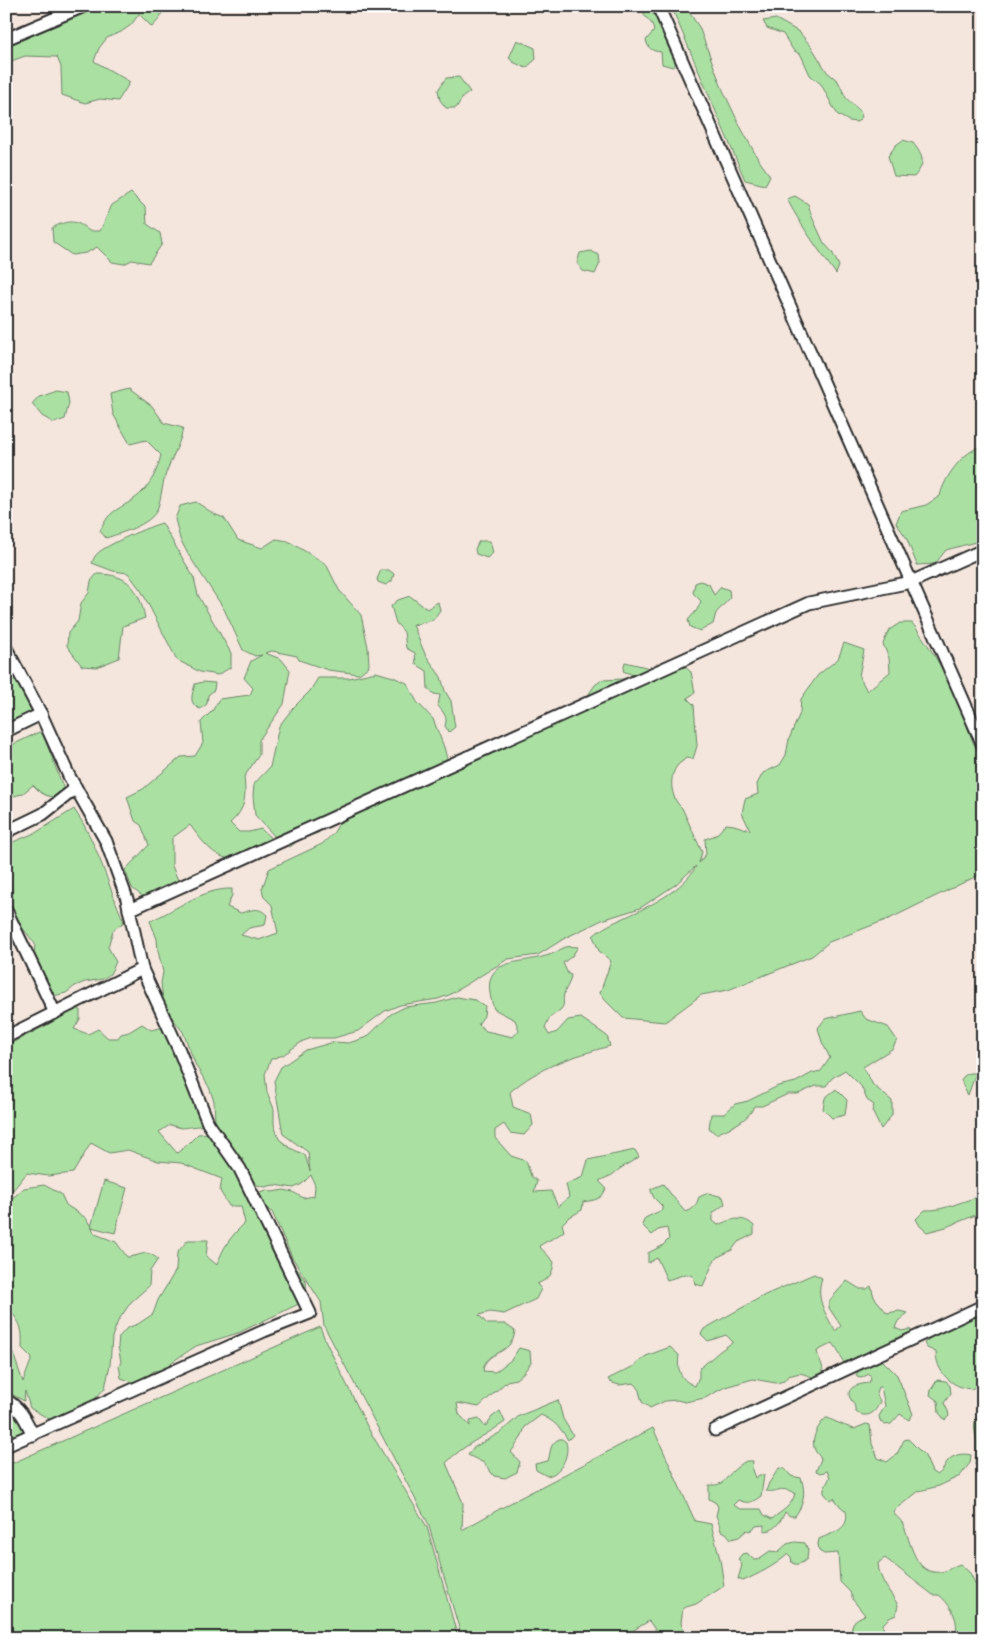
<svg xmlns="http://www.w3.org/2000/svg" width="989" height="1644" viewBox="0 0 989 1644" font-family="'Indie Flower',sans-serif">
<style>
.green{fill:#abe0a3;stroke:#6b8667}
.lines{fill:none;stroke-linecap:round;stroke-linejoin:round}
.minor-casing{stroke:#2b2b2b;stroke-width:15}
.minor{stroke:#fff;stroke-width:11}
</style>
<rect width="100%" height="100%" fill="#f4e6dd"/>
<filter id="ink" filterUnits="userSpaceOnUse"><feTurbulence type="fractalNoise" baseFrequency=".02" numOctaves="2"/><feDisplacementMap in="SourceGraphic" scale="10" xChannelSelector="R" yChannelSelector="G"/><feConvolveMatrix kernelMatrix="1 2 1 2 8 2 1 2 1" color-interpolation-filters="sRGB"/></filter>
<g filter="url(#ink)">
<!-- green -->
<g class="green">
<path d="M95,6H164L160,18L152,27L139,14L131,25L121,32L107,38L99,48L94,61L130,82L118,101L100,99L85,103L62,95L61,67L57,57L25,56L6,63V45L44,28L59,23Z"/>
<path d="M641,6H654L677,61L673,67L662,64L661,52C652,51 648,49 646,40L654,31L652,24L644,15L645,8Z"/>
<path d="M671,6H685L699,27L722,88L739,124L758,159L770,176L765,185L745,180Z"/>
<path d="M776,19L799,32L811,46L827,72L838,81L846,98L860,111L862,117L857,122L849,121L838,115L833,107L821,84L810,75L801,55L793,50L783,34L767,28L763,21Z"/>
<path d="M517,40L535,48L536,59L526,68L513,62L509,58Z"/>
<path d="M459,77L470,92L463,97L456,108H446L440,100L438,90L446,78Z"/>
<path d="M903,140L913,143C924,157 926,163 914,177L894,176L888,156L896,145Z"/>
<path d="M131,193L146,208L147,224L160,233L162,244L149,263L132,260L124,264L112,262L97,247L86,253L72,255L53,242L52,228C67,220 76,219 89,231H100L112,205Z"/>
<path d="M795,196L808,204L812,217L824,243L832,252L839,266L836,274C818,249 801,226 787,199Z"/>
<path d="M591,251L599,255L600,263L595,274L583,271L577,263L580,253Z"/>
<path d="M129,389L152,406L164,423L183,428C180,444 174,453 168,468C162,481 162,497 157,510C150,525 121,533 106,538L100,531C102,527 105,521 108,517C115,509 126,505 134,499C149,488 157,473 161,455L146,440L130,444L113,414L110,394Z"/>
<path d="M56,390L67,392L69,403L65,419L54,423L42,416L32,404L39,396Z"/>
<path d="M983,444V540L946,550L935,564L917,565L906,537L896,523L901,511L926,505L940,496C943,482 954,465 966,455C971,451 977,448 983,444Z"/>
<path d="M196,502L214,514L224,518L238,540L262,548L276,539L288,541L326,564L339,590L361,615L368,647L369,666L359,674L328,670L299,660L297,656L272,651L265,653L281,659L290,670L284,704L259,740V755L244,777C246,797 246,809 230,823L239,832H249L261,829L275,842C267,846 247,858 239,859C216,862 202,841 190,825L172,838V866L180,885L148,901L132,888L125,870L149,845L141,825L135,821L127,797L143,789L181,757L195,756L203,743L201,722L213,710L219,699L250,695L253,688L244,678L251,661L262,655L255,656L243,650L224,609L188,554L180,539L175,519L180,506Z"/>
<path d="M162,523L194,578L198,595L231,653V667L218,675L200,672L177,660L142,592L128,573L113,571L92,563C93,560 95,555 98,553C106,545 150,526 162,523Z"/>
<path d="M479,541H490L493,553L487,558L476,554L475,549Z"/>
<path d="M381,570H389L394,574L392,581L386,585L378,582L377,579Z"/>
<path d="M97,574C129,574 139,589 145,618L123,626L119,658L97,667L82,666L67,646L68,633L78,621L81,603L89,593L91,581Z"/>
<path d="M700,581L709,584L714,595L721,587L729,590L730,598L716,613L713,624L700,631L690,627L688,620L697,610L701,601L693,593L695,583Z"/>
<path d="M410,596L427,609L438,602L440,610L433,620L413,625L425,654L441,677L445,691L451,701L455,727L449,732L445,726C448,717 444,713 438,706L440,695L434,694L428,689L427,671L416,664L415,653L406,648L404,632L396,623L391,606L398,600Z"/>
<path d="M900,623H912C934,651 950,681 963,714C969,730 972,745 983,759V873L891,918L829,942L812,956L728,990L701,995L665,1022L623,1018L605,1000L600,993L611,961L599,951L593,936C603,927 613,923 626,917C648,907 685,889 696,866L675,885L640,908L602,920L565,938L538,955L508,959L449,995L438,999L400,1005L385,1011L358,1031L334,1038H312L303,1041L283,1055L271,1059L265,1074L267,1092L274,1109V1125L279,1139L290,1148L305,1155L310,1171L308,1152L283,1134L274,1081L281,1067L306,1050L334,1042L349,1043L367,1037L391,1014L405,1007L437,1003L457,997L475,1000L485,1006L484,1016L478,1024L486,1031L513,1037L519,1030L515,1020L494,1009C476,956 515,966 549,955C564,950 560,945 578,947L572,956L563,963L568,974L571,975C570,984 566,987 564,994C562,1000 566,1005 560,1010C551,1018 550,1014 545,1028L549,1035L557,1032L568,1020L581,1018L607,1036L610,1046C574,1056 538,1067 510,1092L513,1107L531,1114L533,1125L524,1135L510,1133L504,1124L495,1130V1138L511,1156L526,1161L531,1176L537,1181L534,1192L551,1191L558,1207L569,1197L566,1184L583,1177L588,1160L635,1150L639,1157L621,1168L612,1175L599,1181L606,1188C602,1200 595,1200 583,1202L582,1210L568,1218L562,1224L564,1231C556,1238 548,1240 539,1246L554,1262C552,1276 550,1278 537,1284L541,1289L536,1299L504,1314L490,1312L479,1315L487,1324H505L515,1331C512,1357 485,1349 483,1371L495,1372L511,1360L519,1348L530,1351L531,1363L523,1373L516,1379L507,1381L479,1407L457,1403L459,1414L470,1426V1421L479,1419L485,1427L492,1417L500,1411L505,1422C485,1436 463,1445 446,1463L463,1503L462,1530L514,1501L653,1428L695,1521L711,1524L720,1559L724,1586L696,1604L683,1608L681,1623L685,1633L684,1638H661L649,1621L620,1638H462L428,1523L324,1326L321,1302L292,1257L272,1212L263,1206L259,1192L267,1190L272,1192L284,1190L293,1192L303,1198L314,1196L315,1186L311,1175L302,1184L294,1188L274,1185L265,1187L254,1184L242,1158L231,1150L222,1139L215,1121L214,1101L209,1087L196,1066L183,1032L170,1015L163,1000L161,983L163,972L158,951L157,939L150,921C176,910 203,888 232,889V895L227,907L241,913C252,910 258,906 267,915L265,925L249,928L241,935L259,940L278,933L272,905L264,897L262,889L269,869L322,844L333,834L341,820L332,821L318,833L301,838L290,847L277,839L255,815L253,796L254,784L270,767L279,726L293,708L310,691L318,678H349L376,672L393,677L407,683L417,702L433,719L444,747L448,762L465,757L481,743H492L562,713L588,695L595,685L602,680L623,679L633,675L623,671L625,662L650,668L678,661L691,672L695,693L687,698L694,705L697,746L693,759L686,758C684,761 679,763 677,766C668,778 671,799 682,808L702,852L699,863L706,854L705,839L716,835L726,824L734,825L750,830L742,813L745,799L758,794L757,784L763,773L780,765L786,755L789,739L800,713L801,699L818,675L838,659L844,643L864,650L859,676L867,691L890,672L889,658L883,644L889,630Z"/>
<path d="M6,664L23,689L32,710L22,720L6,727Z"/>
<path d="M203,682L215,683L214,690L208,695L207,704L200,709C188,703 192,696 195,684Z"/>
<path d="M39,732L43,734L66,795C50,798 45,798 33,785L22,794L10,797L6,793V748Z"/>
<path d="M74,809C98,843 107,884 124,922L113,930L108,947L116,962L110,974L103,979L85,982L75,986L66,993L49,997L33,965L35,944C28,934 16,922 13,910C10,898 16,887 6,876V845L37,832Z"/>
<path d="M6,932L10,944L6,1011Z"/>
<path d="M76,1008L80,1009V1019L74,1029L88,1034L98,1029L108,1038H118L121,1034L129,1032L142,1024L151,1030L164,1027L179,1038L185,1049L206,1125L182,1128L170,1125L159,1132L177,1153L187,1145L198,1134L213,1133L268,1223L282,1241L288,1257L306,1281L307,1300L238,1333L196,1346L172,1362L166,1369L154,1371L144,1378L133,1382L121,1378L119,1365L121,1362L118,1346L119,1337L127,1328L138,1324L153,1314L158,1300L176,1270L177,1253L188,1240H208L206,1256L217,1265C223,1247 231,1236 245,1223L241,1206H229L220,1191L222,1179L181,1163L158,1161L128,1150L109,1153L91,1143L73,1173L48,1176L27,1173L13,1190L6,1193V1046L47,1025L67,1012Z"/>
<path d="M860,1011L866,1019L888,1027L897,1040L892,1049L863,1067L873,1085L892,1101V1115L881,1129L872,1111L874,1105L867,1100L861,1086L845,1070L832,1078L826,1086H816L798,1094H788L762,1106H754C749,1121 729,1128 716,1134L709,1128L711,1114H724L735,1104L748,1101L778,1086L796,1082L812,1073L821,1071L830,1058L822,1042L818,1028L825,1019Z"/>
<path d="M969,1073H976L968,1095L964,1088L961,1080L964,1076Z"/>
<path d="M836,1089L847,1100L845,1115L832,1118L823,1109L825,1098Z"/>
<path d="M104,1181L127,1188L115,1233L91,1227Z"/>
<path d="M663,1184L685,1212C694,1210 696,1205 699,1197L708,1193L723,1197L725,1204L713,1213V1221L718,1225C731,1219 743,1215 754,1226V1234L738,1242L732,1250L720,1256L714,1261L703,1286L695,1284L693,1276L686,1274L667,1280L657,1258L648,1263V1253L662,1246L669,1239L667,1228L658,1230L652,1235L642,1225L645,1218L662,1210V1206L654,1198L651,1191V1189Z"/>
<path d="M44,1185L61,1194L66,1205L86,1218L95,1234L116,1242L127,1257C144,1256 144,1248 158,1259L150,1271L149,1286L131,1302L118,1321L112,1337L110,1365L105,1388L84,1411L51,1420L30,1408L25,1391L24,1401L6,1391V1333L23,1382L32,1358L22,1348C23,1325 20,1323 6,1305V1200L15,1196L24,1188Z"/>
<path d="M983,1196V1212L946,1227L927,1232L920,1226L916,1219L925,1210C946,1211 962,1200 983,1196Z"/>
<path d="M814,1274L822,1278C815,1298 825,1313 835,1331L841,1326L829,1308V1301L847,1281L860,1289H867L871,1286L874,1297L887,1313L899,1311L908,1313L898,1321L895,1328L902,1331L910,1329L912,1333L846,1367C841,1359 839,1350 833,1343L817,1351C818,1360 825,1365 822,1375L816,1378L800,1373L788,1376L784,1381L776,1383L753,1379L725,1387L705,1398L685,1402L677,1400L665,1401L650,1408L642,1402L638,1387L634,1383L619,1385L610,1382L608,1379L634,1366L646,1356L670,1347L679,1355C677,1370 680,1380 695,1386L699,1377V1369L720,1351L733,1342L726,1335L708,1341L701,1334L704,1329L765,1295Z"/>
<path d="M983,1313V1339L975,1348L983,1346V1380L972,1389C951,1388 936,1371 936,1352L927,1348L924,1343L932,1336Z"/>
<path d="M320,1327L326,1342L368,1428L427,1527L458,1638H6V1466Z"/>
<path d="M879,1357L897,1375L913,1414L909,1420L900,1414L891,1424L885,1425L880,1421L879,1416L885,1406L881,1387H878L876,1393L880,1401C877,1409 873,1416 863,1415C861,1414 858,1414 856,1412C855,1410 855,1407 854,1404C853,1402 851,1400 850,1398C845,1386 861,1384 869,1383L871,1378L869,1374L861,1378L857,1377L856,1375C861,1366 870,1361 879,1357Z"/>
<path d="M937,1380L946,1381L950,1386L951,1393L944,1403L948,1411L949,1416L945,1420L939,1413L938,1401L930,1395L931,1390Z"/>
<path d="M558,1400L563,1419L573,1435L568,1440C561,1428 554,1421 541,1415L525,1427L521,1438L511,1452L520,1462L517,1472L505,1478L494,1476L484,1463L468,1455L473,1448L501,1432L519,1416Z"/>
<path d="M6,1406L19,1409L23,1431L6,1439Z"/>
<path d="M978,1416H983V1466L975,1465C975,1459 977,1454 977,1448C978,1437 970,1425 978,1416Z"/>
<path d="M826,1418H828C833,1421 848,1427 854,1429L866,1424L870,1425L872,1444L878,1458L887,1462L897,1454L904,1440L908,1439L925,1456L932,1472L937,1475C944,1471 943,1467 947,1462C953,1454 963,1453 971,1455L970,1463L960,1476L939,1486L919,1491L893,1511C895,1517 900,1518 903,1524C911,1541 914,1576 941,1572C948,1571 953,1566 960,1564L970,1573L983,1599V1638H955C960,1621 952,1606 939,1595H933L885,1558L878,1563C879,1580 889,1590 898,1605L896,1615L889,1618L883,1624L884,1636L883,1638H854L851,1636C852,1622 853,1620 865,1615L853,1600L850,1592L840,1582L838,1553L824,1554L819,1551L818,1544L819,1539C834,1532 850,1530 846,1511L840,1506L834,1498L830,1500L824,1493V1489L830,1477L827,1471L821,1473L816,1471L821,1459C820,1456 817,1454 816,1452C809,1441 818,1425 826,1418Z"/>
<path d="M559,1439H562L566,1442C570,1455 561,1474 547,1476L536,1470L535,1464L548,1461C551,1452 549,1444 559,1439Z"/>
<path d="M746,1461H753L752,1470L755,1478L759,1475H764L761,1496C752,1503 748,1504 738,1500L733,1505L741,1509H761L764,1515L772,1519C781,1511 792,1507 795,1493C777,1485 780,1493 766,1491L769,1483L779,1468L785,1469L791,1476L801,1478C806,1493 804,1504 795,1516H790L785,1512C782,1519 778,1525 771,1530L764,1531V1525L756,1526L750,1531L747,1530L739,1537L731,1539L726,1533L721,1531L718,1520L716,1516L718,1507L716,1503L709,1499V1485C725,1486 724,1479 733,1471C737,1467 741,1464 746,1461Z"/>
<path d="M795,1542L805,1543L808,1550L807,1559C802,1563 798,1566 792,1563L791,1557L788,1554C775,1566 758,1574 743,1581L738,1579L742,1565L738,1559L742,1554L747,1553L754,1560H757L770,1551L778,1552L787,1544Z"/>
</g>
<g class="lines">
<!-- minor casing -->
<g class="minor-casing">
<g id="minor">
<path d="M658,6L983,745"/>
<path d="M6,39L84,6"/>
<path d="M6,648L41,714L69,776L106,841L127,899L142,969L6,1037"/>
<path d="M6,731L41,714"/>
<path d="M6,832L43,814L76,788"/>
<path d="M6,910L55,1013"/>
<path d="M129,910L809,603L911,582L983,550"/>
<path d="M6,1400C21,1408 26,1421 33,1435"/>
<path d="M715,1430L983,1306"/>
<path d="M6,1446L264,1331L310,1313L240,1169L208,1123L179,1050L142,969"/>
</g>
</g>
<!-- minor -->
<use href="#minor" class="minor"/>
</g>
</g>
<!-- margin -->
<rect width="989" height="1644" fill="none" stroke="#fff" stroke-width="25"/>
<rect x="12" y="12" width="964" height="1619" fill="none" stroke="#2b2b2b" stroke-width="2" filter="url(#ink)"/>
</svg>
